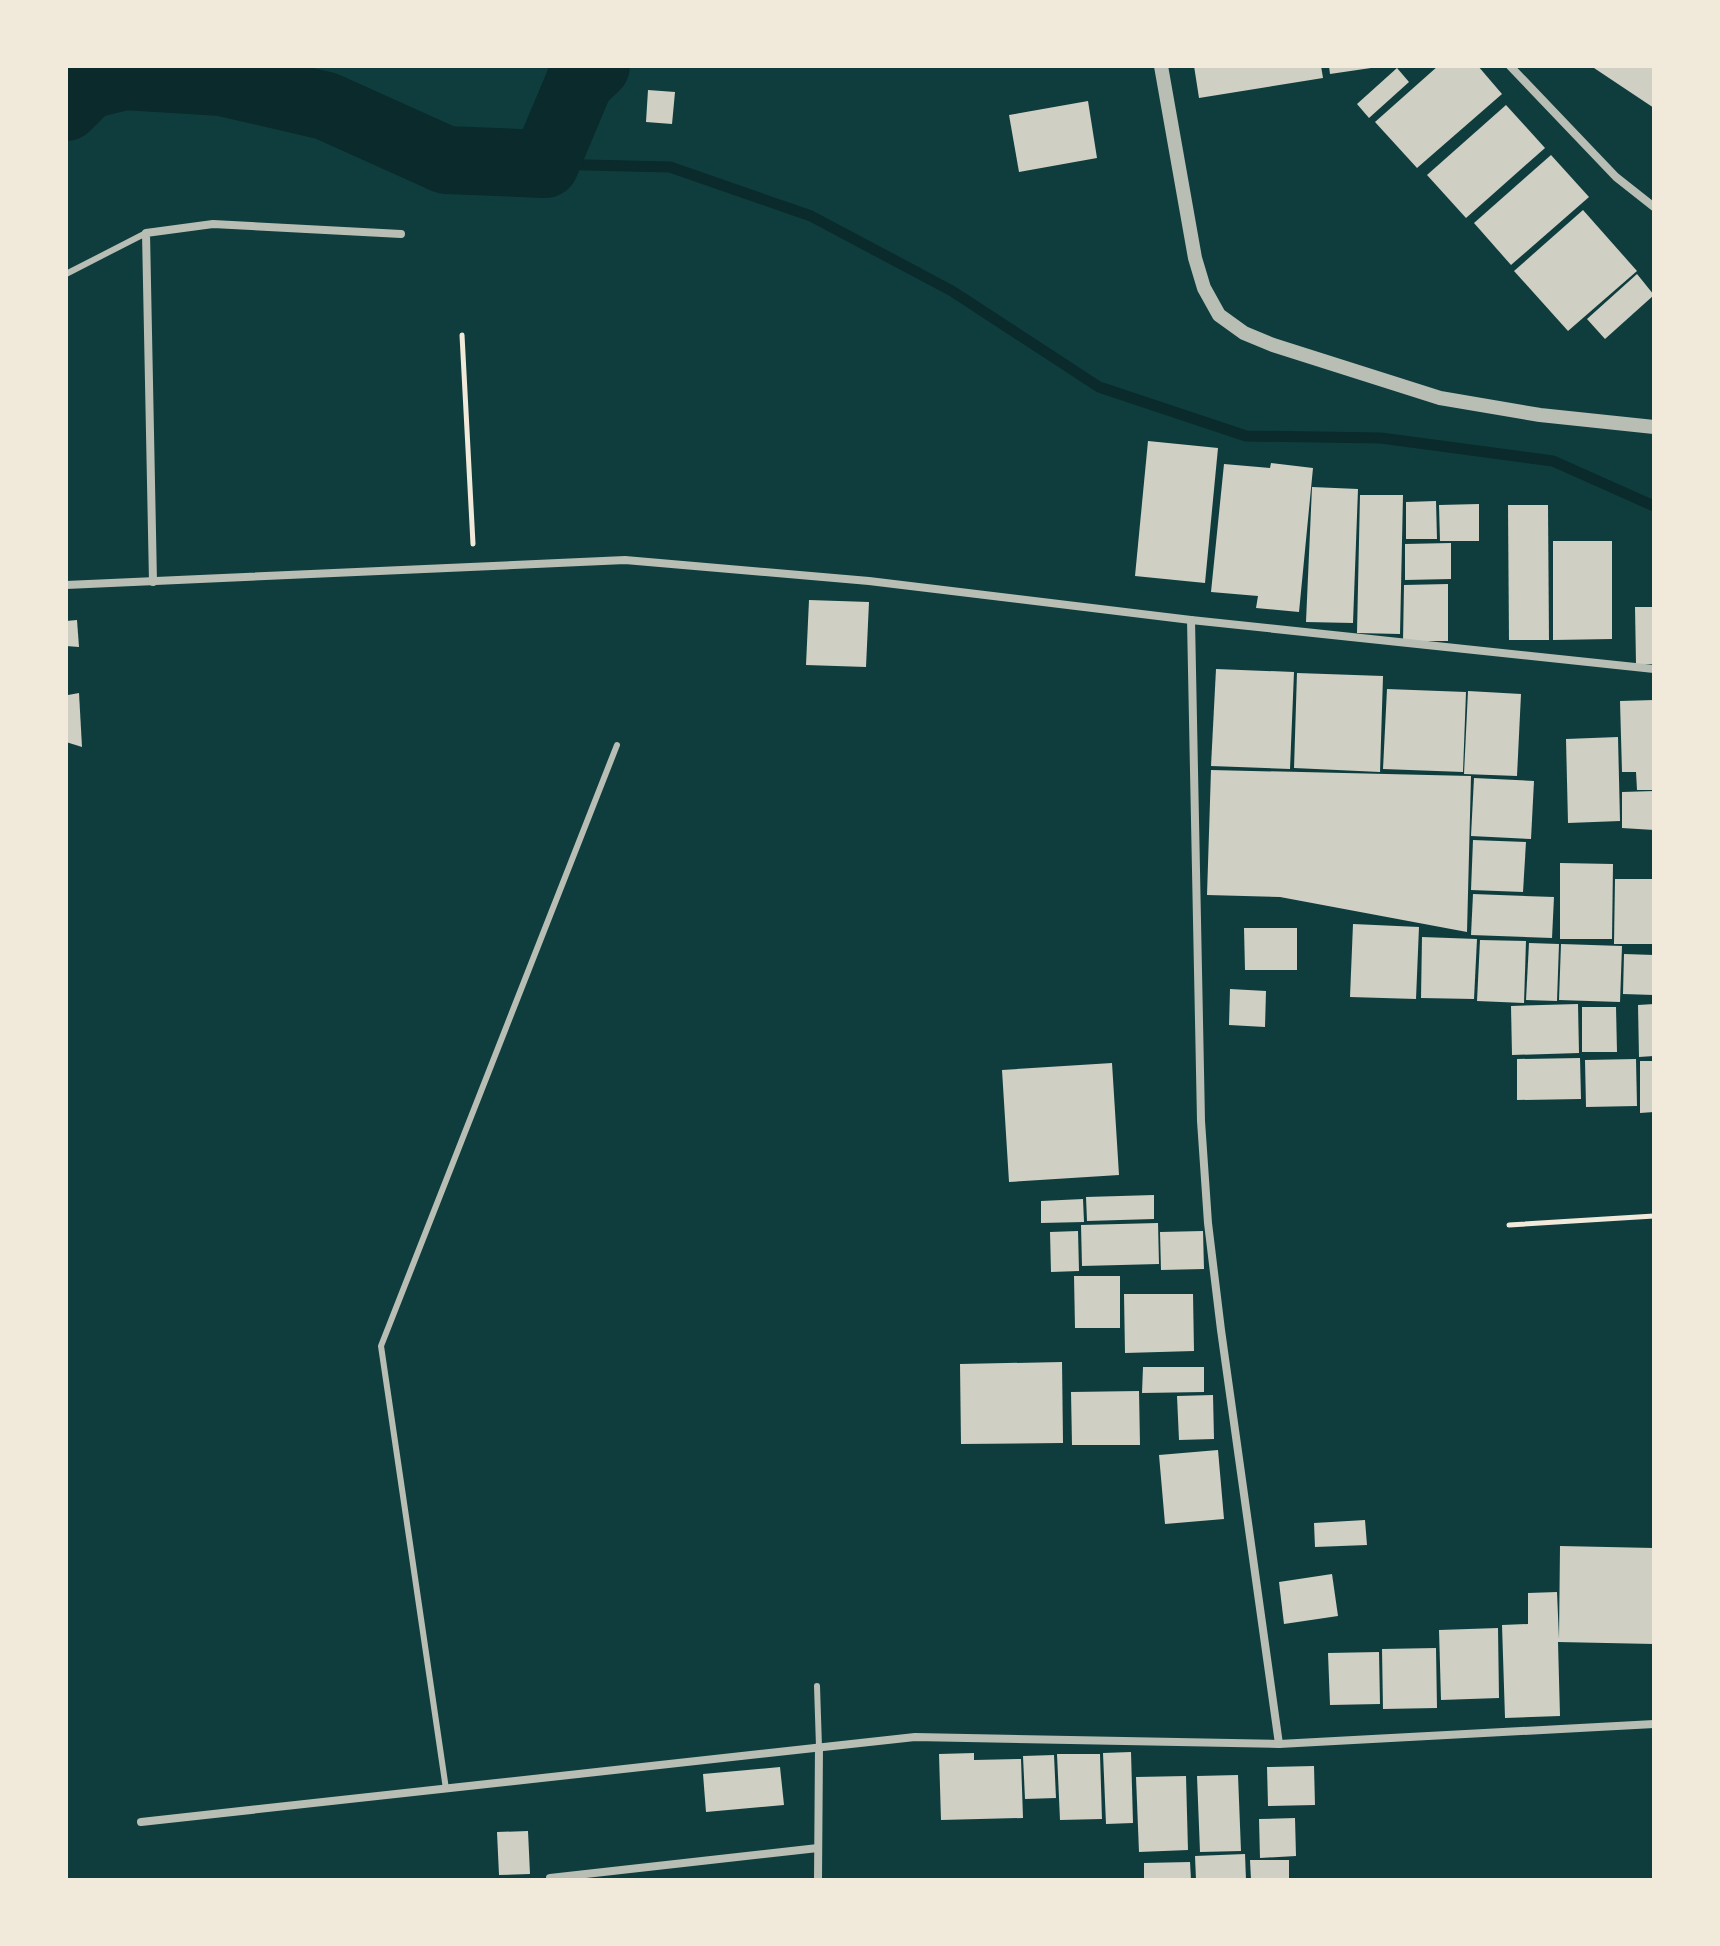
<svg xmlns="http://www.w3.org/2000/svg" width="1720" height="1946" viewBox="0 0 1720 1946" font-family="Barlow,sans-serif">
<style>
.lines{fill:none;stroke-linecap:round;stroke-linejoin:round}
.stream{stroke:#0a2a2b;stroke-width:11}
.river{stroke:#0a2a2b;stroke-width:68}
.building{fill:#cfcfc3}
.path{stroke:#f1e9da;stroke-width:5}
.service{stroke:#b8beb3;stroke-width:6}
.minor{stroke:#b8beb3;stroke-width:8}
.tertiary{stroke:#b8beb3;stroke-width:14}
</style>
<rect width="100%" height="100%" fill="#0f3d3e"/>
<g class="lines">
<!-- stream -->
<path class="stream" d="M545,164L670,167L811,216L952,291L1099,387L1246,436L1381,438L1553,461L1654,506"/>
<!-- river -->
<path class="river" d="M66,107L88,85L125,76L222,82L326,106L446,160L545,164L580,81L596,66"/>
</g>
<!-- building -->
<g class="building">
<path d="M1194,66H1321L1323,78L1199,98Z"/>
<path d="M1329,66H1370L1371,68L1330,74Z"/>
<path d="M1438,66H1478L1502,94L1417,168L1375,122Z"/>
<path d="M1591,66H1654V108Z"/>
<path d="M1397,68L1409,82L1369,118L1357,104Z"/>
<path d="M648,90L675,92L672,124L646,122Z"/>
<path d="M1088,101L1097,158L1019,172L1009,115Z"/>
<path d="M1506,105L1545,148L1466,218L1427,175Z"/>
<path d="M1551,155L1589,197L1511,265L1474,223Z"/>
<path d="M1583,210L1637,271L1568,331L1514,271Z"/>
<path d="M1637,274L1654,295L1605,339L1587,319Z"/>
<path d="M1148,441L1218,448L1205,583L1135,576Z"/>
<path d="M1271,463L1313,468L1299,612L1256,608L1258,596L1211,592L1224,464L1270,468Z"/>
<path d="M1312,487L1358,489L1353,623L1306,622Z"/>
<path d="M1360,495H1403L1400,634L1357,633Z"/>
<path d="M1436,501L1437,539H1406V502Z"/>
<path d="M1479,504V541H1440L1439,505Z"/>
<path d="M1508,505H1548L1549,640H1509Z"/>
<path d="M1553,541H1612V639L1553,640Z"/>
<path d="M1451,543V579L1405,580V544Z"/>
<path d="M1448,584V641H1403L1404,585Z"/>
<path d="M809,600L869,602L866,667L806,665Z"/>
<path d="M1635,607H1654V664H1636Z"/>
<path d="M77,620L79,647L66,646V621Z"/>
<path d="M1216,669L1294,672L1290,769L1211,766Z"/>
<path d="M1297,673L1383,676L1380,772L1294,768Z"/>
<path d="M1387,689L1466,692L1463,772L1383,769Z"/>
<path d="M1468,691L1521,694L1517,776L1464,774Z"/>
<path d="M79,693L82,747L66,742L68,695Z"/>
<path d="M1654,700V790H1637L1636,772H1622L1620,701Z"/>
<path d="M1618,737L1620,821L1568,823L1566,739Z"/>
<path d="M1211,770L1471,776L1467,932L1280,897L1207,895Z"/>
<path d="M1474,778L1534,781L1531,839L1471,836Z"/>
<path d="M1654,791V830L1622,828V792Z"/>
<path d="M1473,840L1526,842L1523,892L1471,890Z"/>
<path d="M1560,863L1613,864L1612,939H1560Z"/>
<path d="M1615,879H1654V944H1614Z"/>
<path d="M1473,894L1554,897L1552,938L1471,935Z"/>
<path d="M1353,924L1419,927L1416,999L1350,997Z"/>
<path d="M1244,928H1297V970H1245Z"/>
<path d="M1422,937L1477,939L1474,999L1421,998Z"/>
<path d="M1480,940L1526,941L1524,1003L1477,1001Z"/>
<path d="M1529,943L1559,944L1557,1001L1526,1000Z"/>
<path d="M1561,944L1622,946L1620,1002L1559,1000Z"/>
<path d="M1624,954L1654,955V995L1623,994Z"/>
<path d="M1230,989L1266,991L1265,1027L1229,1025Z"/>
<path d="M1578,1004L1579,1053L1512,1055L1511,1006Z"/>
<path d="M1654,1004V1056L1639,1057L1638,1005Z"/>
<path d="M1582,1007H1616L1617,1052H1582Z"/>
<path d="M1580,1058L1581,1099L1517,1100V1059Z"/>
<path d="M1636,1059L1637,1106L1586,1107L1585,1060Z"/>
<path d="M1640,1061H1654V1112L1640,1113Z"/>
<path d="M1112,1063L1119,1175L1009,1182L1002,1070Z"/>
<path d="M1154,1195V1219L1087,1221L1086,1197Z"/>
<path d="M1083,1199L1084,1222L1041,1223V1201Z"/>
<path d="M1158,1223L1159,1264L1082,1266L1081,1225Z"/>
<path d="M1078,1231L1079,1271L1051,1272L1050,1232Z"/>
<path d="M1203,1231L1204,1269L1161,1270L1160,1232Z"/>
<path d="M1074,1276H1120V1328H1075Z"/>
<path d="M1124,1294H1193L1194,1351L1125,1353Z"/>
<path d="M1062,1362L1063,1443L961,1444L960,1364Z"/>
<path d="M1143,1367H1204V1392L1142,1393Z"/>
<path d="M1139,1391L1140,1445H1072L1071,1392Z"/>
<path d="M1213,1395L1214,1439L1179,1440L1177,1396Z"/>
<path d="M1218,1450L1224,1519L1165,1524L1159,1455Z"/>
<path d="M1365,1520L1367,1545L1315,1547L1314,1523Z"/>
<path d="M1560,1546L1654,1548V1644L1558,1642L1560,1716L1505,1718L1502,1625L1528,1624V1593L1557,1592L1559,1639Z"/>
<path d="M1332,1574L1338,1616L1284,1624L1279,1582Z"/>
<path d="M1498,1628L1499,1698L1441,1700L1439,1630Z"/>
<path d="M1436,1648L1437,1708L1383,1709L1382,1649Z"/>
<path d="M1379,1652L1380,1704L1330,1705L1328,1653Z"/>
<path d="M1131,1752L1133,1823L1106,1824L1103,1753Z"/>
<path d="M974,1753V1760L1021,1759L1023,1818L941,1820L939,1754Z"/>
<path d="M1057,1754H1100L1102,1819L1060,1820Z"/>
<path d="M1054,1755L1056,1798L1025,1799L1023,1756Z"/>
<path d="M1314,1766L1315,1805L1268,1806L1267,1767Z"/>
<path d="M780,1767L784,1805L706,1812L703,1774Z"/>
<path d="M1238,1775L1241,1851L1200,1852L1197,1776Z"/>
<path d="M1186,1776L1188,1850L1139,1852L1136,1777Z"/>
<path d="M1295,1818L1296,1856L1260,1858L1259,1819Z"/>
<path d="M528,1831L530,1874L499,1875L497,1832Z"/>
<path d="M1245,1854L1246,1880H1196L1195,1856Z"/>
<path d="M1250,1860H1289V1880H1251Z"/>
<path d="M1190,1862L1191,1880H1144V1863Z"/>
</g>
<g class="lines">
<!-- path -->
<g class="path">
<path d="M462,335L473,544"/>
<path d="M1509,1225L1654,1216"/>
</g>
<!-- service -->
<g class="service">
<path d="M66,274L146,233"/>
<path d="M817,1686L819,1747"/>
<path d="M446,1789L381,1346L617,745"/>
</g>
<!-- minor -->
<g class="minor">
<path d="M1510,66L1616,177L1654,207"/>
<path d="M153,582L146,233L213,224L401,234"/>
<path d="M66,585L625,560L869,581L1191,620L1654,669"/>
<path d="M1191,620L1201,1121L1208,1223L1221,1330L1279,1744"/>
<path d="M141,1822L915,1737L1279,1744L1654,1724"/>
<path d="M550,1878L818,1848"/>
<path d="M818,1880L819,1747"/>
</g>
<!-- tertiary -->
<path class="tertiary" d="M1161,66L1195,258L1204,288L1219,315L1244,333L1273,345L1440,398L1540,415L1654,427"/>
</g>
<!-- border -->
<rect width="1720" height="1946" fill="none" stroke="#f1e9da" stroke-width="136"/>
</svg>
